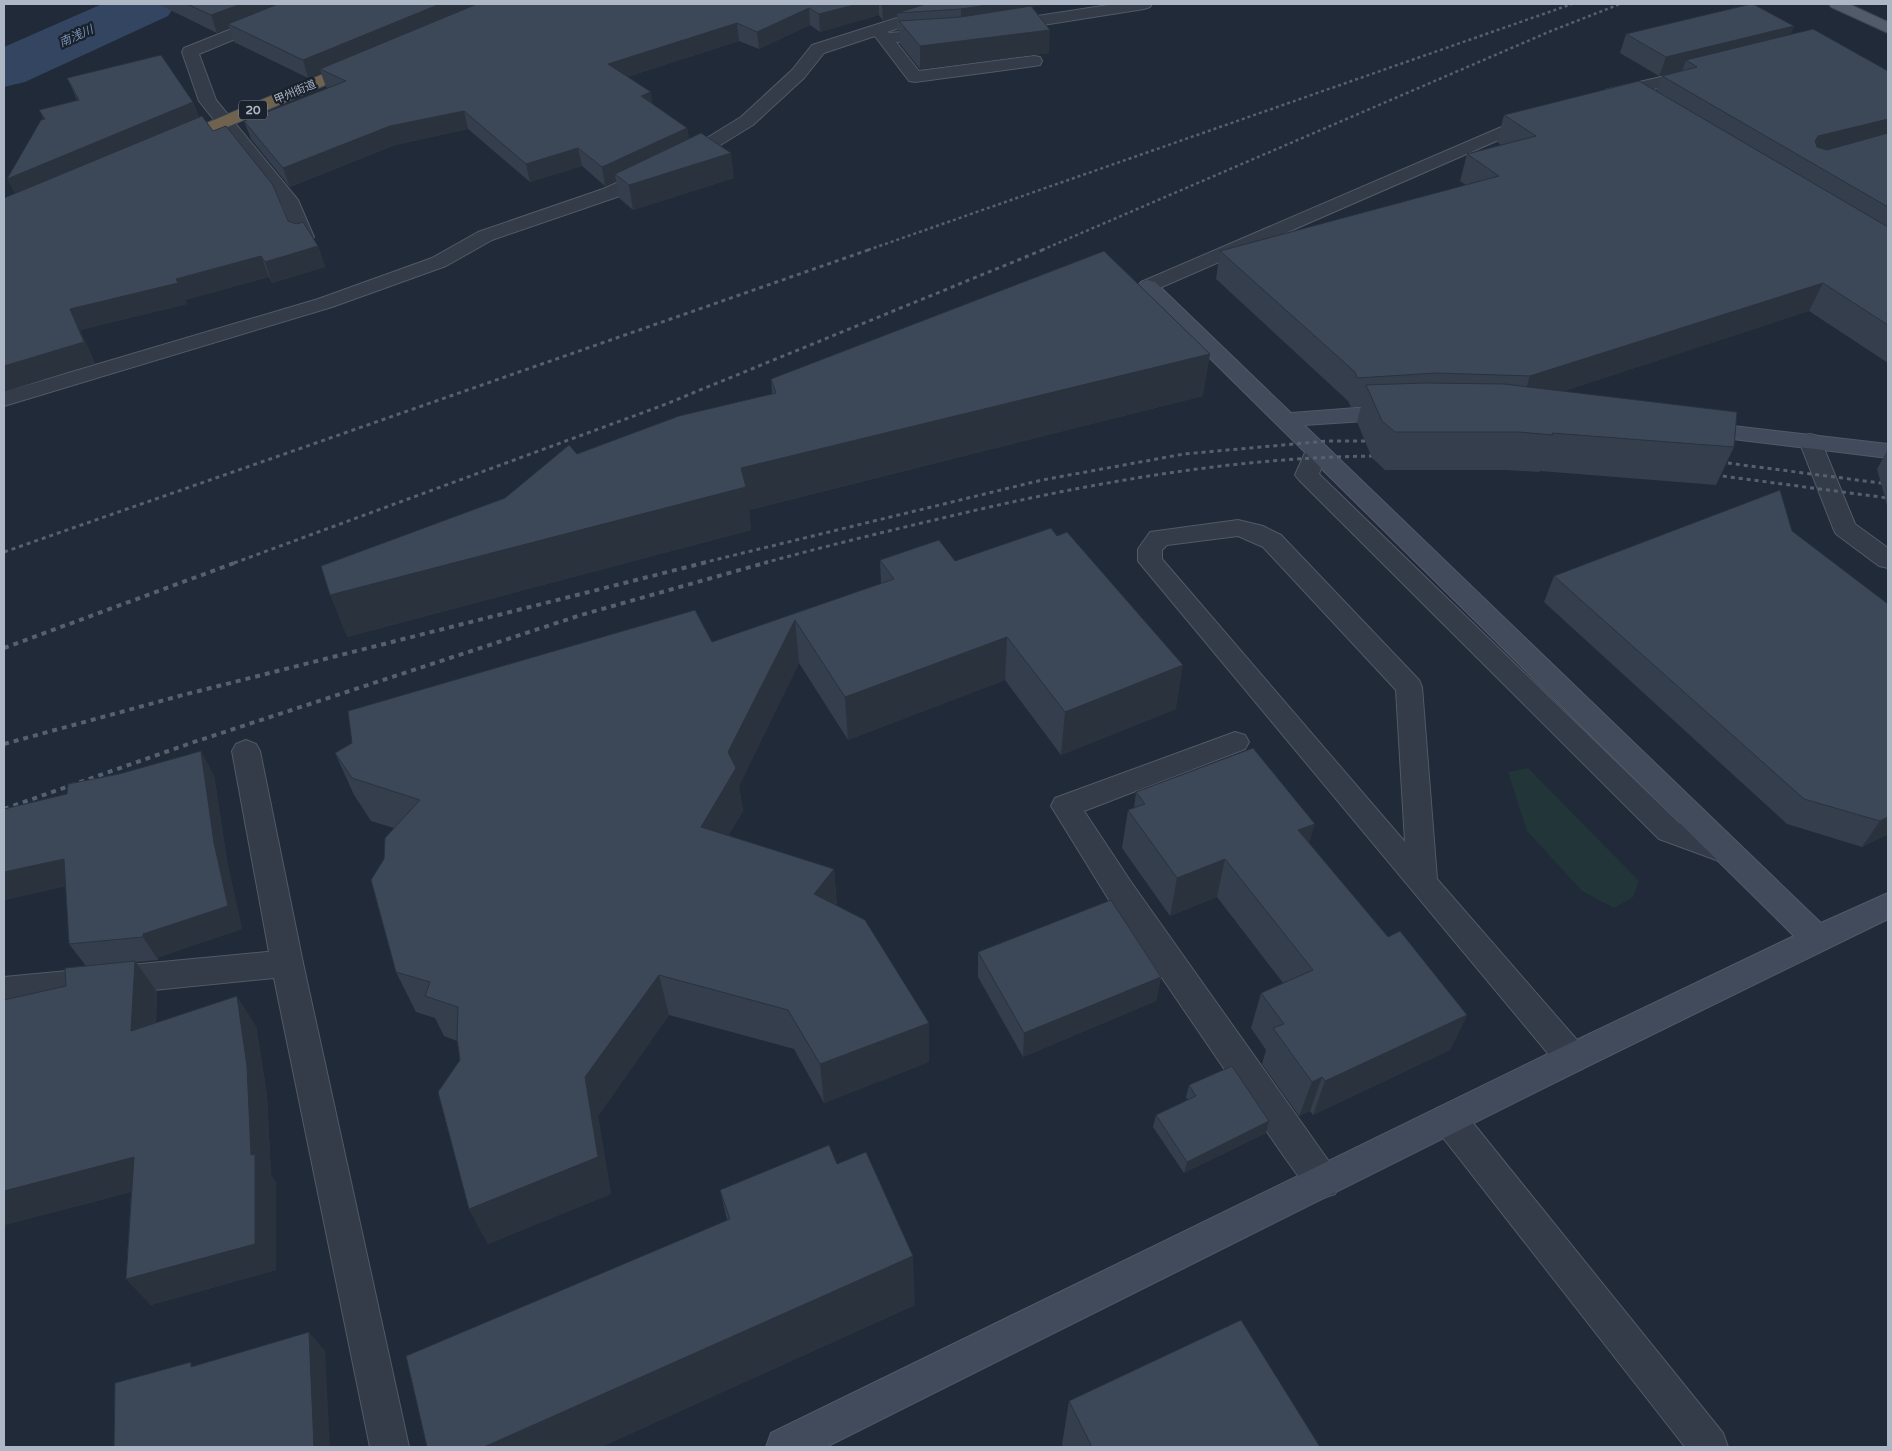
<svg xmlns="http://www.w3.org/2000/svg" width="1892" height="1451" viewBox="0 0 1892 1451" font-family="'Varela Round','Noto Sans JP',sans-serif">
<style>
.green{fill:#223639}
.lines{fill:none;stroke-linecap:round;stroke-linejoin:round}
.river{fill:#334560;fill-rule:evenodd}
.lane-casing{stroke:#515a66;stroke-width:2}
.street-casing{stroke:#515a66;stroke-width:2}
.secondary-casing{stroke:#515a66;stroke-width:2}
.primary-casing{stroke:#3d4552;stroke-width:2}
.highway-casing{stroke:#3e4753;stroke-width:2}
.lane{fill:#333c48;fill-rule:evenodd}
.street{fill:#333c48;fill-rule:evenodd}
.secondary{fill:#414b5c;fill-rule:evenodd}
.primary{fill:#515b69;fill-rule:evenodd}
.highway{fill:#6f6350;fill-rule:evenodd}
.rail-far2{stroke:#556070;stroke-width:2.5;stroke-dasharray:3 3;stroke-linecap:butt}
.rail-far1{stroke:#556070;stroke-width:3;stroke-dasharray:4 4;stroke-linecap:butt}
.rail{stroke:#556070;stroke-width:4;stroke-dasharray:5 5;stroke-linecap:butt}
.wall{fill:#343e4c}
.shaded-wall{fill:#2a323e}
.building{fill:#3c4858;stroke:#2a323e}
.labels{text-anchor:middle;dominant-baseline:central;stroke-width:4.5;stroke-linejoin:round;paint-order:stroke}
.far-street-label{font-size:11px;fill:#aeb7c5;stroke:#19212d}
.far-water-label{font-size:12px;font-style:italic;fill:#758eae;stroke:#19212d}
.shield{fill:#19212d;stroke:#818a97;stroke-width:1}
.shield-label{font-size:12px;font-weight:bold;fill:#aeb7c5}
</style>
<rect width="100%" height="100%" fill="#202a38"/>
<!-- green -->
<path class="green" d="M1528,768L1639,881L1633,897L1614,908L1582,891L1527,831L1508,772Z"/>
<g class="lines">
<!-- river -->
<path class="river" d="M102,4H176L168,16L25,82L4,87V47Z"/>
<!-- lane casing -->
<g class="lane-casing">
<g id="lane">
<path d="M294,4H315L313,7L199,54L216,100L298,200L314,237L311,241L304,243L297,241L294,237L282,205L199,101L182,52L184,48Z"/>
<path d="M1115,4H1152L1150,7L1144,9L1005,31L999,29L997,26L999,23L1005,21Z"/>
<path d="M879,26L885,28L889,33L938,29L944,31L946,34L944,37L938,39L896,42L919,71L1034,56L1040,57L1042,61L1040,65L1034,66L915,82L909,81L871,31L873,28Z"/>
<path d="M1316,444L1324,446L1328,451L1319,474L1679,823L1740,845L1745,853L1740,861L1730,865L1659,839L1299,480L1295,475L1308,446Z"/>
<path d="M1238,520L1263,526L1281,535L1419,680L1422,687L1437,879L1584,1048L1588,1058L1584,1068L1572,1073L1560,1068L1138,561V549L1150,532ZM1238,536L1263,547L1396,690L1405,842L1162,559V550L1167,545Z"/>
<path d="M1235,732L1245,735L1249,742L1245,749L1084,811L1131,882L1335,1170L1340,1182L1335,1194L1323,1198L1311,1194L1283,1155L1109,900L1051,806L1055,798Z"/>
<path d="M246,740L256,744L260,751L303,963L298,972L287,976L276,972L271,963L232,751L236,744Z"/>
</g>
</g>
<!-- street casing -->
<g class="street-casing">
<g id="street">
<path d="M941,4H964L962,7L824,53L804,78L753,125L691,163L617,197L492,240L446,266L332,307L4,406V392L318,299L432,258L478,232L603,189L679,155L741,117L792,70L812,45Z"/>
<path d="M1695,69L1701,70L1703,74L1701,78L1611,99L1605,98L1602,94L1605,90Z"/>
<path d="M1534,113L1540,114L1543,118L1540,122L1155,290L1148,292L1141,290L1138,286L1141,282Z"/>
<path d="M1810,434L1818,436L1821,441L1855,524L1888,548V568L1879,566L1836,534L1833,528L1799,441L1802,436Z"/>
<path d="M287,950L298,954L303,963L409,1447H370L274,978L4,1005V977Z"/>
<path d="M1449,1104L1461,1108L1723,1433L1728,1447H1685L1437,1130L1432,1119L1437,1108Z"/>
</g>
</g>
<!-- secondary casing -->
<g class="secondary-casing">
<g id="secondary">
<path d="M1148,280L1155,282L1291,413L1396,405L1404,407L1407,412L1404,417L1396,419L1304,425L1821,923L1888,893V919L1584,1068L826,1447H766L771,1433L1560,1048L1794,936L1141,290L1138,286L1141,282Z"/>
<path d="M1699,422L1888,444V458L1691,434L1688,429L1691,424Z"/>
</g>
</g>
<!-- primary casing -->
<g class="primary-casing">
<path id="primary" d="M1829,4H1849L1888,22V33L1831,7Z"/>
</g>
<!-- highway casing -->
<g class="highway-casing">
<path id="highway" d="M359,59L365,60L367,64L365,68L183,146L177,147L171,146L168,142L171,138Z"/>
</g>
<!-- lane -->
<use href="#lane" class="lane"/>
<!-- street -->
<use href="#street" class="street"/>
<!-- secondary -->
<use href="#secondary" class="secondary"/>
<!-- primary -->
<use href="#primary" class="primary"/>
<!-- highway -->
<use href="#highway" class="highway"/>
<!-- rail-far2 -->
<g class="rail-far2">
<path d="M868,250L1572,4"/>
<path d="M1042,250L1551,31L1620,4"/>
</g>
<!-- rail-far1 -->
<g class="rail-far1">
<path d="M1712,461L1888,484"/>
<path d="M1707,474L1888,498"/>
<path d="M4,552L871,249"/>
<path d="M234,563L661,406L1045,249"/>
<path d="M702,563L1042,480L1184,454L1327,441H1380"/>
<path d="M764,563C826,546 888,531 951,516C1094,482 1239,456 1386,456"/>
</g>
<!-- rail -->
<g class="rail">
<path d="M4,648L237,562"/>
<path d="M4,744L183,695L707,562"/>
<path d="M4,809L191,743L581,615L768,562"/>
</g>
</g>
<!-- wall -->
<g class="wall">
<path d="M158,4H1046L1031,7L1049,53L920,69L900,44L899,30L897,31V16L883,21L879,15L820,32L810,25L759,49L739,41L627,77L653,104L687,128L689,139L734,178L633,210L619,198L616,181L605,186L582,166L530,182L468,129L395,145L290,187L251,139L244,121L328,88L326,87L321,73L308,78L234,42L229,28L217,33Z"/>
<path d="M1794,26L1790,35L1888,71V363L1809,311L1564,391L1734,447L1716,485L1540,471L1539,472L1506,470H1385L1372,458L1357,422L1361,407H1351L1348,401L1216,279L1220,251L1466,185L1460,181L1467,154L1501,145L1497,142L1504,115L1656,92L1662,76H1659L1620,53L1626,34Z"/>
<path d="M67,78L193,102L199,117L213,131L288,221L318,246L325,267L272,283L269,277L185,300L187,304L80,330L95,363L4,392V198L15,194L44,120L39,110L77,100Z"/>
<path d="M771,379L1203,396L749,510L751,530L347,637L505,498L577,454L772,394Z"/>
<path d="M1888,449V509L1877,469Z"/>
<path d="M1792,531L1888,834L1862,847L1787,824L1544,602L1554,576Z"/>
<path d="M880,560L955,561L1176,709L1061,755L1005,680L848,740L799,663L739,786L743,811L728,835L834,869L837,906L929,1062L824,1103L794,1049L669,1015L598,1116L611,1194L488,1244L469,1209L460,1060L457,1041L444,1036L435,1018L416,1012L396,972L384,859L394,828L371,821L354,795L335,753L712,642L881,584Z"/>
<path d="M119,774L214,775L228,867L242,929L159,957L158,960L136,962L157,992L156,1023L256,1026L267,1095L271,1175L276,1182V1270L151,1305L126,1279L131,1192L4,1225L66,986L86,966L69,944L66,886L4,900V809L67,794Z"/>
<path d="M1136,792L1309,843L1388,937L1467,1015L1450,1050L1313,1115L1310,1111L1299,1116L1262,1064L1266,1050L1251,1028L1261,993L1283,983L1217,897L1170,916L1122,848L1128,810L1134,808Z"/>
<path d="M978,952L1161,977L1156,1001L1023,1057L978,977Z"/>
<path d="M1189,1085L1269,1121L1266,1133L1184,1173L1153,1127L1156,1115L1188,1100L1186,1097Z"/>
<path d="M837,1164L915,1305L601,1447H427L727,1220L720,1190Z"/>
<path d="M1069,1401L1320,1447H1063L1062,1444Z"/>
</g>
<!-- shaded-wall -->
<g class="shaded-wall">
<path d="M241,4H290L228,24L229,28L217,33L211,15Z"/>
<path d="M440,4H486L320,69L321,73L308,78L303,60Z"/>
<path d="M858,4H879V15L820,32L819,14Z"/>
<path d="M882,4H936L897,13V16L883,21Z"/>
<path d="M994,4H1046L1021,9L961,26V9Z"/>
<path d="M809,8L810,25L759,49L757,32Z"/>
<path d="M737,23L739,41L611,82L608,64Z"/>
<path d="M1794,26L1786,46L1697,67L1686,60L1682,71L1659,76L1666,57Z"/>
<path d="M1050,30L1049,53L920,69V46Z"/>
<path d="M651,92L653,110L641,96Z"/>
<path d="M193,102L201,123L18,200L7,179Z"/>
<path d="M464,111L468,129L395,145L290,187L283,168L390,126Z"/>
<path d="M1888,119V142L1811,162L1815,141L1818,136Z"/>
<path d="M687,128L690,146L615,174L616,181L605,186L602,167Z"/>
<path d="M578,148L582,166L530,182L526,164Z"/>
<path d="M731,153L734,178L633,210L629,185Z"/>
<path d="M318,246L325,267L272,283L265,262Z"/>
<path d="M261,256L269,277L185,300L187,304L80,330L95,363L4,392V366L70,309Z"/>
<path d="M1823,283L1809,311L1521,405L1530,376Z"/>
<path d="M1210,354L1203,396L749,510L751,530L347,637L330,595L741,468Z"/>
<path d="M795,620L799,663L739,786L743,811L709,869L701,827L728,752Z"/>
<path d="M1007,637L1005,680L848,740L845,697Z"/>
<path d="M1183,665L1176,709L1061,755L1065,712Z"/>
<path d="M201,751L214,775L228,867L242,929L159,957L158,960L143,937V934L214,843Z"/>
<path d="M1888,817V834L1862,847L1880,821Z"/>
<path d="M1315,824L1304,861L1298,830Z"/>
<path d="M64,859L81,883L4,900V872Z"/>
<path d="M1225,859L1217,897L1170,916L1177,878Z"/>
<path d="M834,869L837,910L814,894Z"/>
<path d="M135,961L157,992L154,1061L131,1031Z"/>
<path d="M659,975L669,1015L598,1116L611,1194L488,1244L469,1209L585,1077Z"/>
<path d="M1161,977L1156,1001L1023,1057L1024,1033Z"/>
<path d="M237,996L256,1026L267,1095L271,1175L276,1182V1270L151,1305L126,1279L251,1155Z"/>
<path d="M1467,1015L1450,1050L1313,1115L1325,1081Z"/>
<path d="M929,1023V1062L824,1103L820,1064Z"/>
<path d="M1322,1077L1310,1111L1299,1116L1312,1082Z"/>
<path d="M1269,1121L1266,1133L1184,1173L1187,1162Z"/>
<path d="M134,1157L157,1185L4,1225V1191Z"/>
<path d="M913,1256L915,1305L601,1447H484Z"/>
<path d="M309,1332L325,1351L330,1447H314Z"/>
</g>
<!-- building -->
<g class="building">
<path d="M187,4H241L211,15Z"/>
<path d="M278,4H440L303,60L228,24Z"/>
<path d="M477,4H858L819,14L809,8L757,32L737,23L608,64L651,92L641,96L687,128L602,167L578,148L526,164L464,111L390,126L283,168L244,121L346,81L320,69Z"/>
<path d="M926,4H994L961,9L897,13Z"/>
<path d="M1751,4H1753L1794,26L1666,57L1626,34Z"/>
<path d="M1031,6L1050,30L920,46L899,21L961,17Z"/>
<path d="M1813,29L1888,71V119L1818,136L1815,141L1817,147L1827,150L1888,133V207L1662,76L1697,67L1686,60Z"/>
<path d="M161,55L193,102L7,179L41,120L45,119L39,110L79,100L67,78Z"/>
<path d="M1639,81L1888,227V325L1823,283L1530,376L1436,373L1357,378L1355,372L1220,251L1499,176L1467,154L1536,136L1504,115Z"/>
<path d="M202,116L213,131L226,126L273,185L288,221L296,224L303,222L318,246L265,262L261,256L176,279L178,283L70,309L84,342L4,366V198Z"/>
<path d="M701,133L731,153L629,185L615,174Z"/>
<path d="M1104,251L1210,354L741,468L746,487L330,595L321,566L505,498L569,445L577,454L679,416L776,393L771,379Z"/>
<path d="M1424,383L1504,384L1737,412L1734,447L1552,433L1553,435L1519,432H1395L1382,421L1366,385Z"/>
<path d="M1780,490L1792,531L1888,604V817L1880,821L1804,799L1554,576Z"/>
<path d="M1051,528L1057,536L1067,532L1183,665L1065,712L1007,637L845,697L795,620L728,752L736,768L701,827L834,869L814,894L865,920L929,1023L820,1064L788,1010L659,975L585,1077L598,1157L469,1209L438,1092L460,1060L457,1038L458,1007L425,996L430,982L396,972L371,880L384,859L385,838L420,800L352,778L335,753L352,743L348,711L695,610L712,642L894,579L880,560L939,540L955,561Z"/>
<path d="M1253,748L1315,824L1298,830L1388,937L1400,931L1467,1015L1325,1081L1322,1077L1312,1082L1273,1028L1284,1024L1261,993L1313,970L1225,859L1177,878L1128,810L1145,804L1136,792Z"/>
<path d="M201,751L214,843L228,906L143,934V937L69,944L64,859L4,872V809L67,794L68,784L119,774Z"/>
<path d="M1111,900L1161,977L1024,1033L978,952Z"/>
<path d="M135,961L131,1031L237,996L247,1066L251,1155L255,1154V1244L126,1279L134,1157L4,1191V1000L66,986L65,968Z"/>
<path d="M1232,1066L1269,1121L1187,1162L1156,1115L1196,1096L1189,1085Z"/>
<path d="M829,1145L837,1164L866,1152L913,1256L484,1447H427L406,1356L730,1219L720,1190Z"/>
<path d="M1241,1320L1320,1447H1092L1069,1401Z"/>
<path d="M309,1332L314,1447H114L115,1383L191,1362V1367Z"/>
</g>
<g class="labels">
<!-- far-street labels -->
<g class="far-street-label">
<text transform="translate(295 92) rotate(-23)">甲州街道</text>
</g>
<!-- far-water labels -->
<g class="far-water-label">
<text transform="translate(76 36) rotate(-24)">南浅川</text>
</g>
<!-- shield labels -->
<rect class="shield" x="239" y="100.5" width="28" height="19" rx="4"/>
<g class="shield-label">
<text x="253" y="110">20</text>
</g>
</g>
<!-- border -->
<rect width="1892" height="1451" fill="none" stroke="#aeb7c5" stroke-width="10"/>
</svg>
